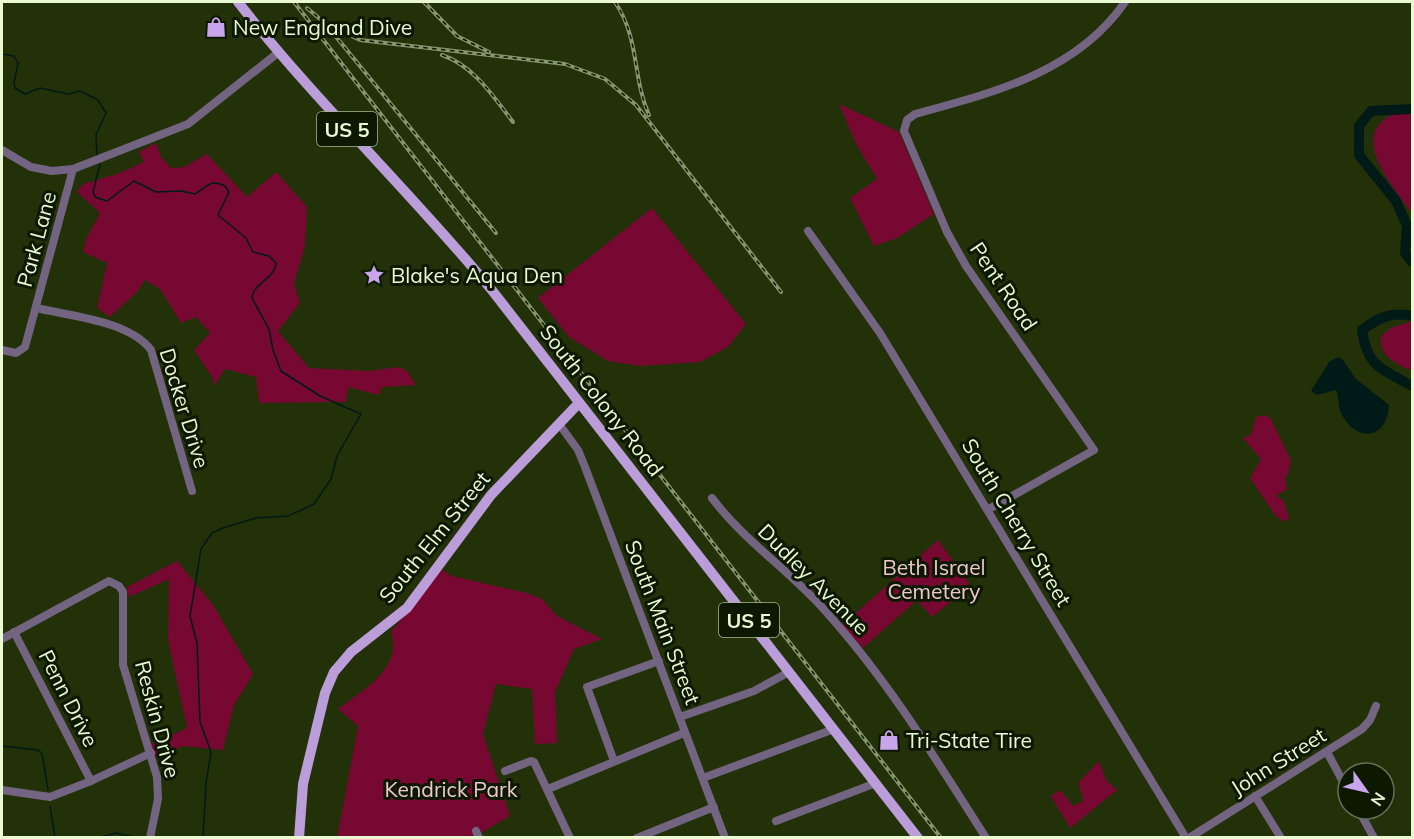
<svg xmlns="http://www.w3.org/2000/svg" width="1414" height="839" viewBox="0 0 1414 839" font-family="Mulish,sans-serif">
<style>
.green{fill:#760832}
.water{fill:#001a17}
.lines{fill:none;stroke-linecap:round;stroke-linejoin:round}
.stream{stroke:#001a17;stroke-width:1.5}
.river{stroke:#001a17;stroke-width:10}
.minor{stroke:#736482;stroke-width:8}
.major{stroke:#ba9dd9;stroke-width:10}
.rail-casing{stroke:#85956d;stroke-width:4}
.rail{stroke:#0d1800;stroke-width:1.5;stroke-dasharray:4.5;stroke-linecap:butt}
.labels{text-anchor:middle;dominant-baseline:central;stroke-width:6;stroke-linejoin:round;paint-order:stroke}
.shield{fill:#0d1800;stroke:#a7b694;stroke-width:1.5}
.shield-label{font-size:20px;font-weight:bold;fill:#e9fad3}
.poi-label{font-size:21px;fill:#e9fad3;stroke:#0d1800;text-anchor:start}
.street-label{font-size:21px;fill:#e9fad3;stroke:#0d1800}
.park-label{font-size:21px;fill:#ecc9cf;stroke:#0d1800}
</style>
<rect width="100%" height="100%" fill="#233108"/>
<!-- green -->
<g class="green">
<path d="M839,104L899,132L934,214L897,238L874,246L850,198L877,179L856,144Z"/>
<path d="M1412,109V213C1386,178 1340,123 1412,109Z"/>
<path d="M156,143L161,157L171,168L184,167L207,154L247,197L276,172L307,207L305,246L294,284L300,303L278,331L309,368L369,371L399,367L407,371L416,385L382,387L379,395L348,387L346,402L259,403L256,377L225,369L214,386L212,377L194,350L210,333L196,317L181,323L160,289L145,280L137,292L110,317L97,308L107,263L83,252L86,239L100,213L77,192L83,184L117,174L144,162L139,152Z"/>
<path d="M652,208L746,324L728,347L700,362L640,366L608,361L569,337L538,298Z"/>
<path d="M1412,321V371C1398,365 1377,355 1381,336L1391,328Z"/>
<path d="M1265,415L1271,419L1291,461L1288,474L1285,477L1287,489L1276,496L1283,500L1289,518L1284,522L1275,515L1250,478L1261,459L1243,438L1251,435L1256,417Z"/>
<path d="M938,540L971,586L932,617L917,600L863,648L842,625Z"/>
<path d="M177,561L213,605L253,674L234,705L223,750L184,746L153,757L147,746L187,728L168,640L169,579L129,597L127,587Z"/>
<path d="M441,569L452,576L527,593L542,599L557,616L602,639L574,649L555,692L557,743L535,744L532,689L496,684L483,734L510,816L474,837L473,835L467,838H337L358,726L338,709C362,690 403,669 391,632Z"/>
<path d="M1099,761L1106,780L1117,790L1070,828L1051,796L1060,790L1073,806L1084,801L1078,783Z"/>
</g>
<!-- water -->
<path class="water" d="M1338,357L1343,360L1356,379L1389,405C1388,437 1360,444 1343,417C1337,408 1340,398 1336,390L1317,395L1311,391L1329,362Z"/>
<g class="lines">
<!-- stream -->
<g class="stream">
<path d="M2,54L14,56L18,63L14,83L15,88L25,94L40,88L68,94L80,91L98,100L106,113L96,135L97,156"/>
<path d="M100,164L93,192L95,197L107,201L134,181L156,192L181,191L195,194C207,187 210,178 225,186L229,192L218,215L246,238L253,252L269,256L276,263C275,279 253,283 252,298L269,329L273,350L281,371L320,396L361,414L337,456L331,479L314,504L288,516L256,518L223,528L212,533L201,549L190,616L197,643L200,722L211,752L206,783L203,838"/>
<path d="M2,746L37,750L42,753L48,790"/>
<path d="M50,806L55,838"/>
<path d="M96,838L116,833L138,838"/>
</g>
<!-- river -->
<g class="river">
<path d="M1412,109L1371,111L1359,126V155L1396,201L1407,226L1405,253L1412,262"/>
<path d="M1412,316C1392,311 1378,318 1362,330C1367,367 1382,369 1412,386"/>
</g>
<!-- minor -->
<g class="minor">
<path d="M2,150L31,167L52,171L73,169L188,124L279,52"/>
<path d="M808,231L880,333L1186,838"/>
<path d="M36,308C71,316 129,321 151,350L192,491"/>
<path d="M2,350L16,353L25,347L73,169"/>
<path d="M559,424L578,450L585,467L725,838"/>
<path d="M712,498C745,542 792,572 828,614C889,682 937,761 986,838"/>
<path d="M989,509L1094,450L966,266L947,232L904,131L907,120L915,114C993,93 1077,72 1125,2"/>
<path d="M14,632L91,781"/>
<path d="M2,639L109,581L119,586L123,592V665L157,777L158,799L150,838"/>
<path d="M680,717L754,691L789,672"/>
<path d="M1327,752L1348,791"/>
<path d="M614,761L587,687L659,661"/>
<path d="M505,771L531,761L534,762L570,838"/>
<path d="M703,778L834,729"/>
<path d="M548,789L684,733"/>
<path d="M2,790L50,797L91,781L151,753"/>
<path d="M1255,796L1281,838"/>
<path d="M1358,809L1374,838"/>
<path d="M776,821L876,783"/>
<path d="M476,831L479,838"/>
<path d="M637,838L714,807"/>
<path d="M1189,838L1362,729L1370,720L1376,706"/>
</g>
<!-- major -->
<g class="major">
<path d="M238,2C316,102 409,190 491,289L918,838"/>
<path d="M299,838L303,784L325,693L334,672L351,652L407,608L491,495L579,403"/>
</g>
<!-- rail casing -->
<g class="rail-casing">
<g id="rail">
<path d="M294,2L941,838"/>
<path d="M424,2L457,36L489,52"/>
<path d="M615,2C640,39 632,77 649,115"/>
<path d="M307,8L326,24L360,40L565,64L605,79L636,105L781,292"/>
<path d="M333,33L496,233"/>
<path d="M442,55C474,66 493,96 513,122"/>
</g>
</g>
<!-- rail -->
<use href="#rail" class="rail"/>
</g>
<!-- icons -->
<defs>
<g id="shop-bare" transform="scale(1.62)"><path d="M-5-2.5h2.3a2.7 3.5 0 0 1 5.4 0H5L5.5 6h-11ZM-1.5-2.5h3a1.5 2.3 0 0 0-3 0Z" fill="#c9a5ee" stroke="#0d1800" stroke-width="2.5" paint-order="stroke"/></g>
<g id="sight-bare" transform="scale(1.62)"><path d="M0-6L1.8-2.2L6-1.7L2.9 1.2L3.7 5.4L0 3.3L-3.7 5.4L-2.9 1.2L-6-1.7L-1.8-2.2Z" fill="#c9a5ee" stroke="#0d1800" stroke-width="2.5" paint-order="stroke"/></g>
</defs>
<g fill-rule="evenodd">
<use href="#shop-bare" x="216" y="27"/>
<use href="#sight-bare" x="374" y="275"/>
<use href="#shop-bare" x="889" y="740"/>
</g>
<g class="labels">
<!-- shield labels -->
<g class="shield">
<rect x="317" y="112" width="60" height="34" rx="4.5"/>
<rect x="719" y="603" width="60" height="34" rx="4.5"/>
</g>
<g class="shield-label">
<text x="347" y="129">US 5</text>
<text x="749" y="620">US 5</text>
</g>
<!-- poi labels -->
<g class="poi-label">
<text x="233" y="27">New England Dive</text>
<text x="391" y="275">Blake's Aqua Den</text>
<text x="906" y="740">Tri-State Tire</text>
</g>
<!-- street labels -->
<g class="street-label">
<text transform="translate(36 239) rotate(-75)">Park Lane</text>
<text transform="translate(1004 286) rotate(56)">Pent Road</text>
<text transform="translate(602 400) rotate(52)">South Colony Road</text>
<text transform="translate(185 408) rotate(73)">Docker Drive</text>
<text transform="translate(1017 522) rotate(59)">South Cherry Street</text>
<text transform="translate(434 537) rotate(-51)">South Elm Street</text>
<text transform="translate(814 579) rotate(45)">Dudley Avenue</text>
<text transform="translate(663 622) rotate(69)">South Main Street</text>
<text transform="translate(69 698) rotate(63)">Penn Drive</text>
<text transform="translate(158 719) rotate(75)">Reskin Drive</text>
<text transform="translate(1278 761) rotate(-32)">John Street</text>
</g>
<!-- park labels -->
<g class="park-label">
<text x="934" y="567">Beth Israel<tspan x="934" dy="24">Cemetery</tspan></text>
<text x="451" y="789">Kendrick Park</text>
</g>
</g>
<!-- border -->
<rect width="1414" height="839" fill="none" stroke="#e9fad3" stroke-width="6"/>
<!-- north arrow -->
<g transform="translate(1366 791) rotate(124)"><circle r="28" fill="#0d1800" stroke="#657254" stroke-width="1.5"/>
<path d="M0-4.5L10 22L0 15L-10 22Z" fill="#c9a5ee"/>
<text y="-9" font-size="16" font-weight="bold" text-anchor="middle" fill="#e9fad3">N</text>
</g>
</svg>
